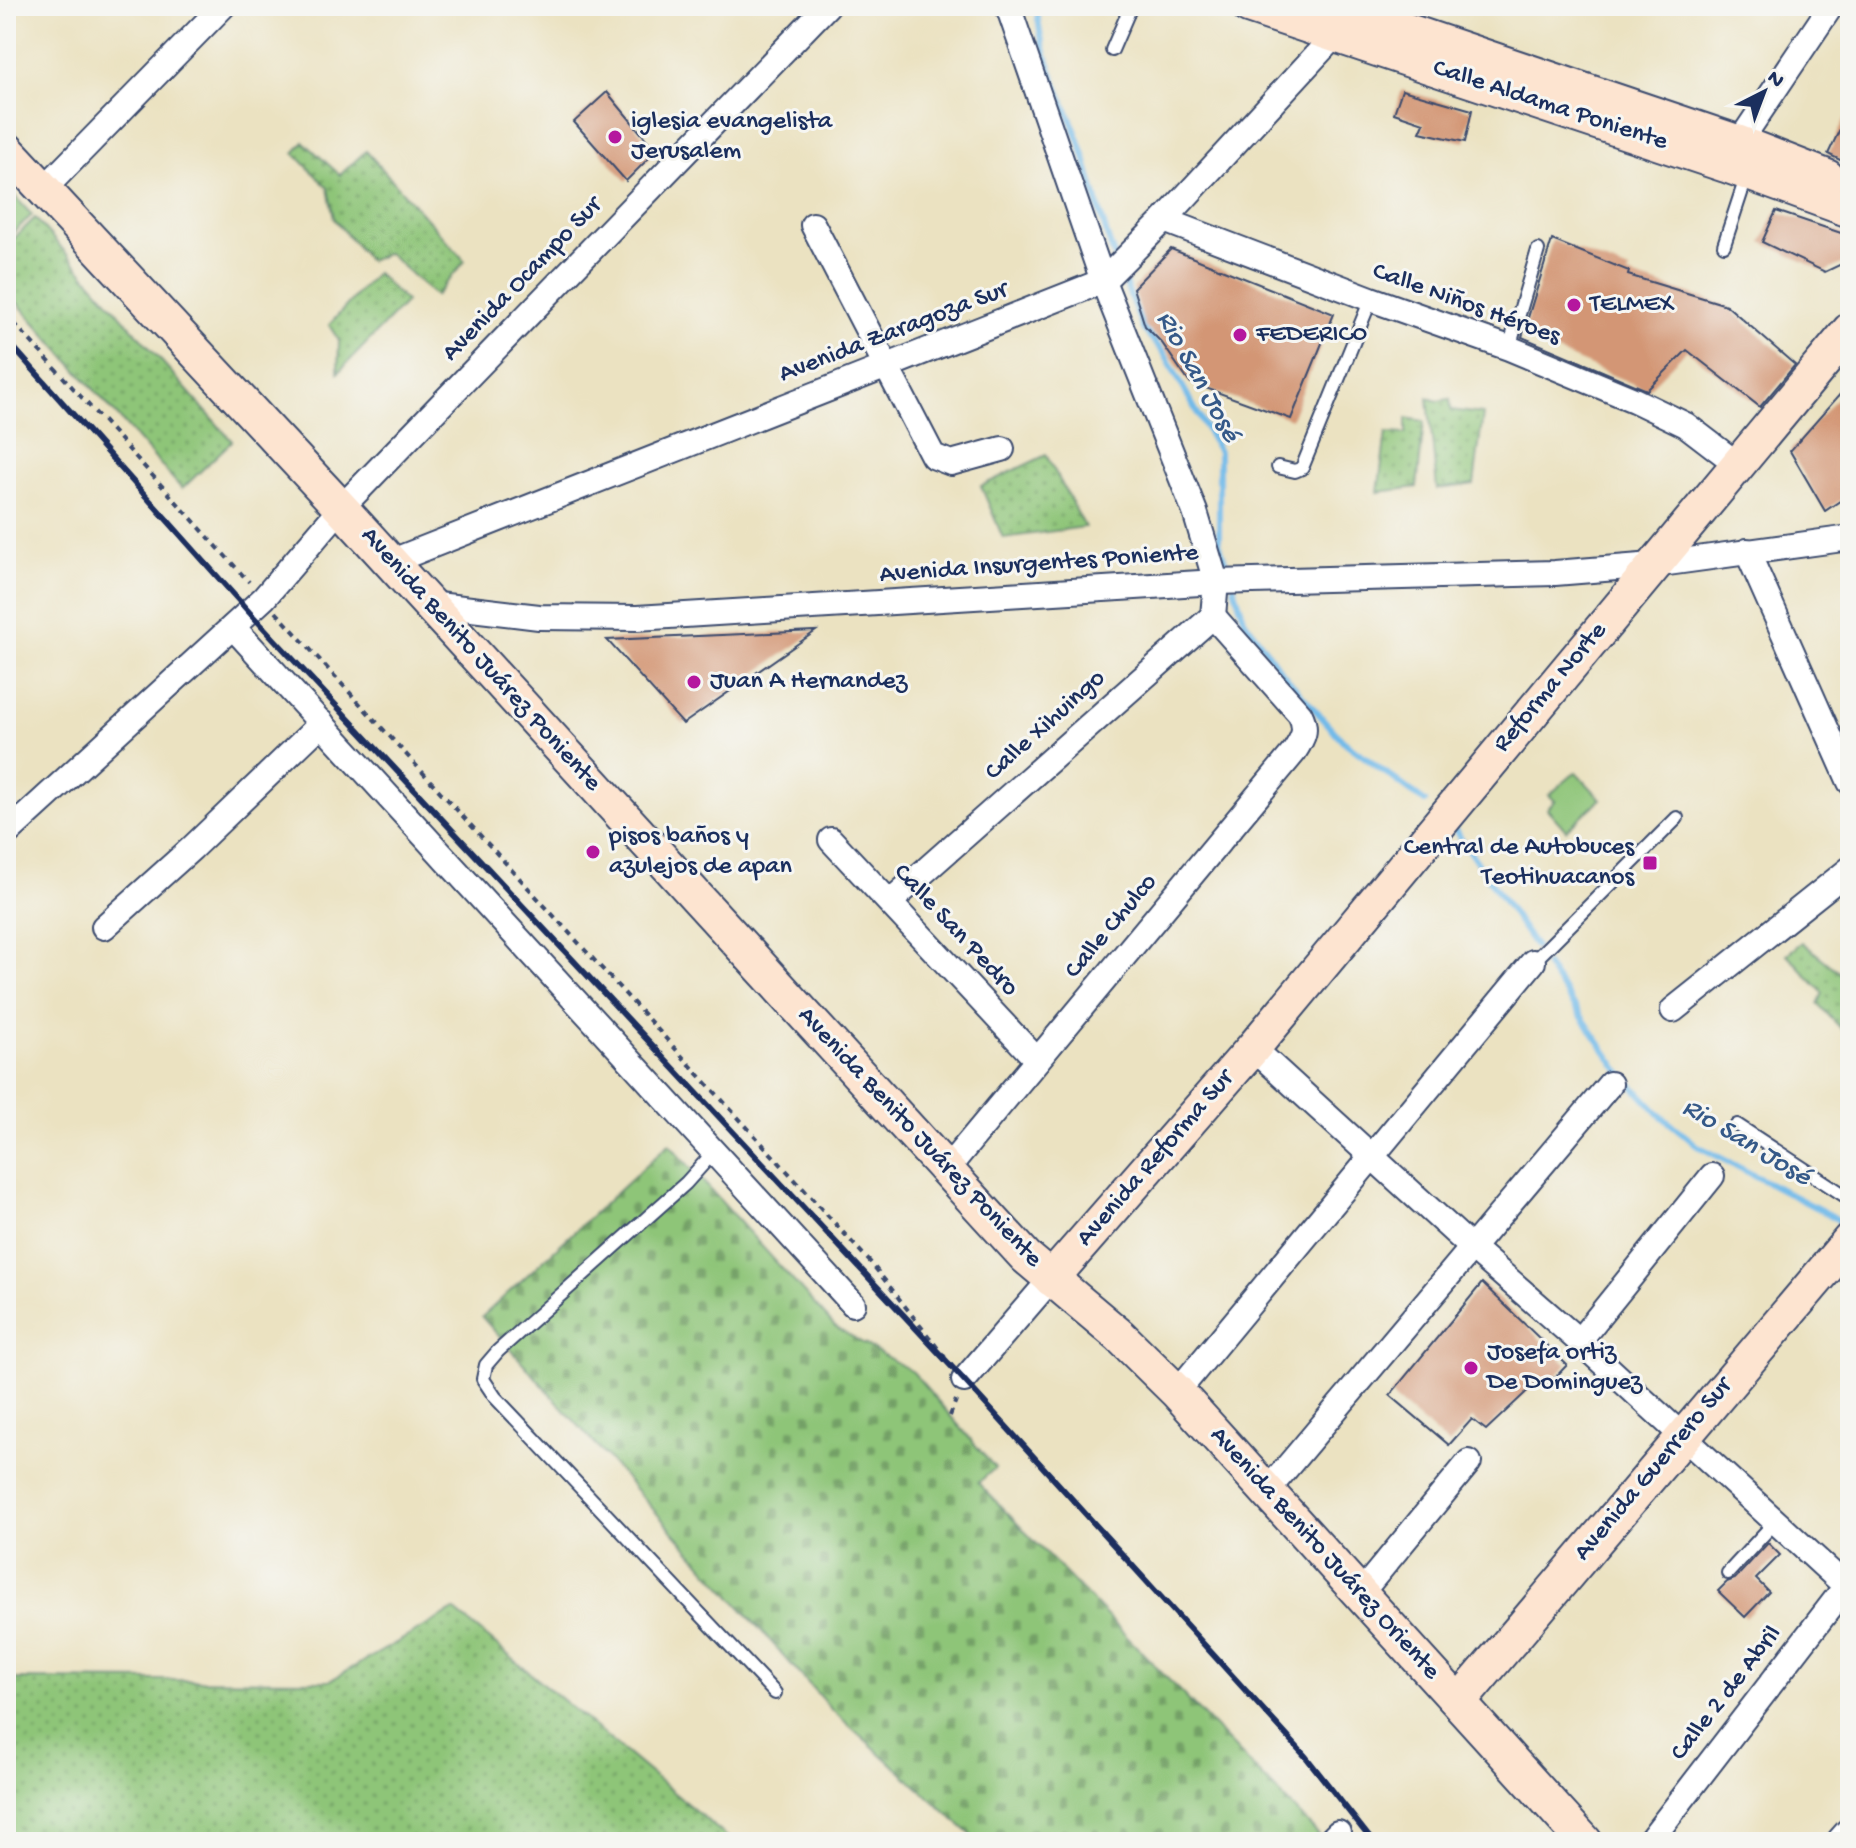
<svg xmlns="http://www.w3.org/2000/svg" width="1856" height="1848" viewBox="0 0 1856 1848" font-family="'Gochi Hand',sans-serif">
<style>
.grass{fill:url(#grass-dots);stroke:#547a6b;stroke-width:2}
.cemetery{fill:url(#cemetery-stones);stroke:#547a6b;stroke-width:2}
.park{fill:#8ec578;stroke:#547a6b;stroke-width:2}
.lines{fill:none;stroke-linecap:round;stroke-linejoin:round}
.stream{stroke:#71bae9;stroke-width:6}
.building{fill:#d39674}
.service-casing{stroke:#3a4a6d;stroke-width:16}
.minor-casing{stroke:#3a4a6d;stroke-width:28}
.tertiary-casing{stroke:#3a4a6d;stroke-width:34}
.secondary-casing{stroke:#3a4a6d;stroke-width:38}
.path{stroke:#3a4a6d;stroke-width:4;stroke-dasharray:6 6;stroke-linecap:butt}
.service{stroke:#fff;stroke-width:12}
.minor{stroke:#fff;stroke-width:24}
.tertiary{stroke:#fff;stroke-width:30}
.secondary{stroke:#fde4d0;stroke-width:34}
.rail{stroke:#1b2f5e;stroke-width:6}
.poi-dot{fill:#b5179e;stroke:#f6f6f2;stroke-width:3}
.labels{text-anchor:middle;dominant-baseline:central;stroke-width:6;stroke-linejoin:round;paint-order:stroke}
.street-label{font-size:26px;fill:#1b2f5e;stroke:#f6f6f2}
.poi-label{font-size:26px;fill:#1b2f5e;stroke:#f6f6f2;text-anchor:start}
.water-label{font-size:28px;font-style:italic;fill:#355988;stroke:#f6f6f2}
</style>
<defs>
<pattern id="grass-dots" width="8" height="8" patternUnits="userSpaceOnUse" patternTransform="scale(2)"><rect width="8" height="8" fill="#8ec578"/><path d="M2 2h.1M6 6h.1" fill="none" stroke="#73a066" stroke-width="1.8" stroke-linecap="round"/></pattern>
<pattern id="cemetery-stones" width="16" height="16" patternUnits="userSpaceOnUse" patternTransform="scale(2)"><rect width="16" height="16" fill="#8ec578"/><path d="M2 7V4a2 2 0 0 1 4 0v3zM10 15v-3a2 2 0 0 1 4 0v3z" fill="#73a066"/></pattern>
</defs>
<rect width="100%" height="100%" fill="#f6f6f2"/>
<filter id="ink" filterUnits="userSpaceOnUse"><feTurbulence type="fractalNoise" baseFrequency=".0125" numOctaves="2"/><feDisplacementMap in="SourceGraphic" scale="16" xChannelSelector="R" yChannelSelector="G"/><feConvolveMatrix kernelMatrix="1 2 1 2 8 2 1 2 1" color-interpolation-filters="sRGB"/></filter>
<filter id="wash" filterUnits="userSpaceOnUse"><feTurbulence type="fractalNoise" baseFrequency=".006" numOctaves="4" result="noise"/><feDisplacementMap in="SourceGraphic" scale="32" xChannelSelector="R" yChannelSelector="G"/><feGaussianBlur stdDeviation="1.8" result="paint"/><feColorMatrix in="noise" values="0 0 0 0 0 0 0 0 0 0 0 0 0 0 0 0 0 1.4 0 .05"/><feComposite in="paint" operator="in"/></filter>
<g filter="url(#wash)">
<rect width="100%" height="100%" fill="#ebe2c1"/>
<!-- grass -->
<g class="grass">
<path d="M304,142L340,175L366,151L465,261L435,296L388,253L369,261L334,219L328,188L294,153Z"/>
<path d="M35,218L232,441L182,489L6,290V246Z"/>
<path d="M376,273L406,302L338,373L339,341L329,325Z"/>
<path d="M1428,398L1438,401L1450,399L1451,410L1483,414L1474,484L1437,489Z"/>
<path d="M1406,418L1424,421L1417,487L1378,492L1386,433L1406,434Z"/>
<path d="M1046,455L1085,527L1003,538L981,486Z"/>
<path d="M1802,942L1850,981V1038L1818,1004L1823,993L1787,954Z"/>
<path d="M454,1610L733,1842H6V1679L329,1681Z"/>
</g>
<!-- cemetery -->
<path class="cemetery" d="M669,1144L835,1327L913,1372L995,1468L978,1483L1319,1835L1311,1842H979L831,1709L482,1317Z"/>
<!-- park -->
<g class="park">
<path d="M6,187L32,215L6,239Z"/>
<path d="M1576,772L1601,799L1566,830L1547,809L1555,801L1549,795Z"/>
</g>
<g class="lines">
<!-- stream -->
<g class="stream">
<path d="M1037,6C1039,55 1063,96 1079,140C1093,179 1100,220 1115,258"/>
<path d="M1121,272L1143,329L1164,353L1219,452V542L1230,576"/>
<path d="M1234,587L1245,621L1283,674L1308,702L1343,741L1425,802"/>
<path d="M1455,830L1535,946"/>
<path d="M1546,965L1620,1072L1660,1115L1698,1146L1832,1216L1850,1228"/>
</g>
</g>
<g id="blocks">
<!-- building -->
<g class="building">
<path d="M1402,90L1472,110L1465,142L1420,132L1424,123L1394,113Z"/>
<path d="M607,92L656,151L626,181L574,122Z"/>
<path d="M1850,108V165L1828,154Z"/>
<path d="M1776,211L1844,234L1848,261L1825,272L1762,242Z"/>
<path d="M1552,240L1629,271L1628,275L1726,305L1795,365L1760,407L1687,350L1647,390L1522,337Z"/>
<path d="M1171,249L1334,314L1291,419L1189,382L1162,343L1145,326L1133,288Z"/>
<path d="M1850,383V494L1825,511L1790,451Z"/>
<path d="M816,631L683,724L607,640Z"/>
<path d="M1482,1283L1567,1365L1547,1386L1539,1380L1486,1430L1472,1419L1449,1445L1390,1395Z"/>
<path d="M1768,1543L1780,1555L1756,1579L1769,1592L1745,1617L1718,1591L1727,1582L1735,1579Z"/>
</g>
</g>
</g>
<g filter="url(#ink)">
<use href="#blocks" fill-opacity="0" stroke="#3a4a6d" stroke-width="2"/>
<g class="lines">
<!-- service casing -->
<g class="service-casing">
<g id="service">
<path d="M1112,50L1131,6"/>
<path d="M1724,245L1747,175"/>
<path d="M1509,348L1538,250"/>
<path d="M1278,467L1295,471L1302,468L1371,299"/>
<path d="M1533,962L1677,818"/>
<path d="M1737,1125L1850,1199"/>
<path d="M713,1153L686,1183L498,1351L486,1365L483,1379L495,1397L775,1693"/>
<path d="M1728,1573L1776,1521"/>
</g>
</g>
<!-- minor casing -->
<g class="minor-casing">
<g id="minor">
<path d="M1732,153L1831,6"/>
<path d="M44,189L223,6"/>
<path d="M1164,220L1371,299L1509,348L1634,400L1686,425L1737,464"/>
<path d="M813,225L933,456L951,463L1002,449"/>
<path d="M1747,551L1850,782"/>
<path d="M390,562L1103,281L1164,220L1335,35"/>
<path d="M429,604L539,617L637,618L1216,582L1555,573L1653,565L1850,538"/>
<path d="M233,627L853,1304"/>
<path d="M6,834L264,598L341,508L827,6"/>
<path d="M831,840L1037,1060"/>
<path d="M891,901L1213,616L1216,582L1195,512L1103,281L1008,6"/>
<path d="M104,927L192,848L322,723"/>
<path d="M1673,1010L1850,869"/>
<path d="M1253,1048L1471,1247L1579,1341L1850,1590"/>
<path d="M946,1170L1294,752C1303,738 1308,730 1300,714L1213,616"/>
<path d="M1579,1341L1712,1176"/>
<path d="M964,1380L1051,1279"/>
<path d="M1177,1392L1533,962"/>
<path d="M1267,1491L1610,1084"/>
<path d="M1360,1594L1469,1462"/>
<path d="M1329,1842L1338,1833"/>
<path d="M1649,1842L1850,1581"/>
</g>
</g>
<!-- tertiary casing -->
<g class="tertiary-casing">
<path id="tertiary" d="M1842,1842L1850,1833"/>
</g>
<!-- secondary casing -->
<g class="secondary-casing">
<g id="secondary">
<path d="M1248,6L1726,165L1850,210"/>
<path d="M1334,6L1737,142L1827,177"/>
<path d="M6,149L341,508L1026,1257L1120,1336L1177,1392L1585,1842"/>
<path d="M1051,1279L1253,1048L1850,330"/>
<path d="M1459,1702L1850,1240"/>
</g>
</g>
<!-- path -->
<g class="path">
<path d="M6,314L249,582"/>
<path d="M276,612L872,1264L951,1365"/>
<path d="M950,1416L956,1400"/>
</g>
<!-- service -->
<use href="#service" class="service"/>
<!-- minor -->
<use href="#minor" class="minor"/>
<!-- tertiary -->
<use href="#tertiary" class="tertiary"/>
<!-- secondary -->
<use href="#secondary" class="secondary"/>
<!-- rail -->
<path class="rail" d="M6,339L249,612L964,1380L1306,1757L1373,1842"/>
</g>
</g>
<!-- markers -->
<g class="poi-dot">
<circle cx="615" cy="137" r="8"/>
<circle cx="1574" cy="305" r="8"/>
<circle cx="1240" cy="335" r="8"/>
<circle cx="694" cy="682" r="8"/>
<circle cx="593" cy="852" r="8"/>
<rect x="1642" y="855" width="16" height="16" rx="4"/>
<circle cx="1471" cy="1368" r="8"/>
</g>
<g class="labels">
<!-- street labels -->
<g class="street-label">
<text transform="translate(1550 106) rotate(18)">Calle Aldama Poniente</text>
<text transform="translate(523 280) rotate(-46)">Avenida Ocampo Sur</text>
<text transform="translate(1466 305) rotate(20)">Calle Niños Héroes</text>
<text transform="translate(894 333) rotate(-21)">Avenida Zaragoza Sur</text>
<text transform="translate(1039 565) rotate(-4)">Avenida Insurgentes Poniente</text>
<text transform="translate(480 660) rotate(48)">Avenida Benito Juárez Poniente</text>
<text transform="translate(1551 688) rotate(-50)">Reforma Norte</text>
<text transform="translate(1046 726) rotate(-42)">Calle Xihuingo</text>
<text transform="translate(1112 927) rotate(-50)">Calle Chulco</text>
<text transform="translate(955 931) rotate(47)">Calle San Pedro</text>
<text transform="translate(919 1138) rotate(47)">Avenida Benito Juárez Poniente</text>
<text transform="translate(1156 1159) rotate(-49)">Avenida Reforma Sur</text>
<text transform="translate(1654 1470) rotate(-50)">Avenida Guerrero Sur</text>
<text transform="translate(1324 1554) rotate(48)">Avenida Benito Juárez Oriente</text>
<text transform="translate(1727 1694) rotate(-52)">Calle 2 de Abril</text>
</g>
<!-- poi labels -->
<g class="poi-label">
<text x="631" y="122">iglesia evangelista<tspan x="631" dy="30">Jerusalem</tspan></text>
<text x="1590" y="305">TELMEX</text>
<text x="1256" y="335">FEDERIC0</text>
<text x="710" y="682">Juan A Hernandez</text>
<text x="609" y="837">pisos baños y<tspan x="609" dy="30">azulejos de apan</tspan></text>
<text x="1634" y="848" text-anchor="end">Central de Autobuces<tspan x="1634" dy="30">Teotihuacanos</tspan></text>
<text x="1487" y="1353">Josefa ortiz<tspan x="1487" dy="30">De Dominguez</tspan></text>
</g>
<!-- water labels -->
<g class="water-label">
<text transform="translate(1197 377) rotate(61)">Rio San José</text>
<text transform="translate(1746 1143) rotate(31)">Rio San José</text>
</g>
</g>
<!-- margin -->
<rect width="1856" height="1848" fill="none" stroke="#f6f6f2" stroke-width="32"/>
<!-- north arrow -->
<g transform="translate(1764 92) rotate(42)" stroke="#f6f6f2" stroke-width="6" paint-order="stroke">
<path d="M0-6L14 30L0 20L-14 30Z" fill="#1b2f5e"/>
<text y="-12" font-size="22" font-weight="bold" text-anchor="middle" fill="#1b2f5e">N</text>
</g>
</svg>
